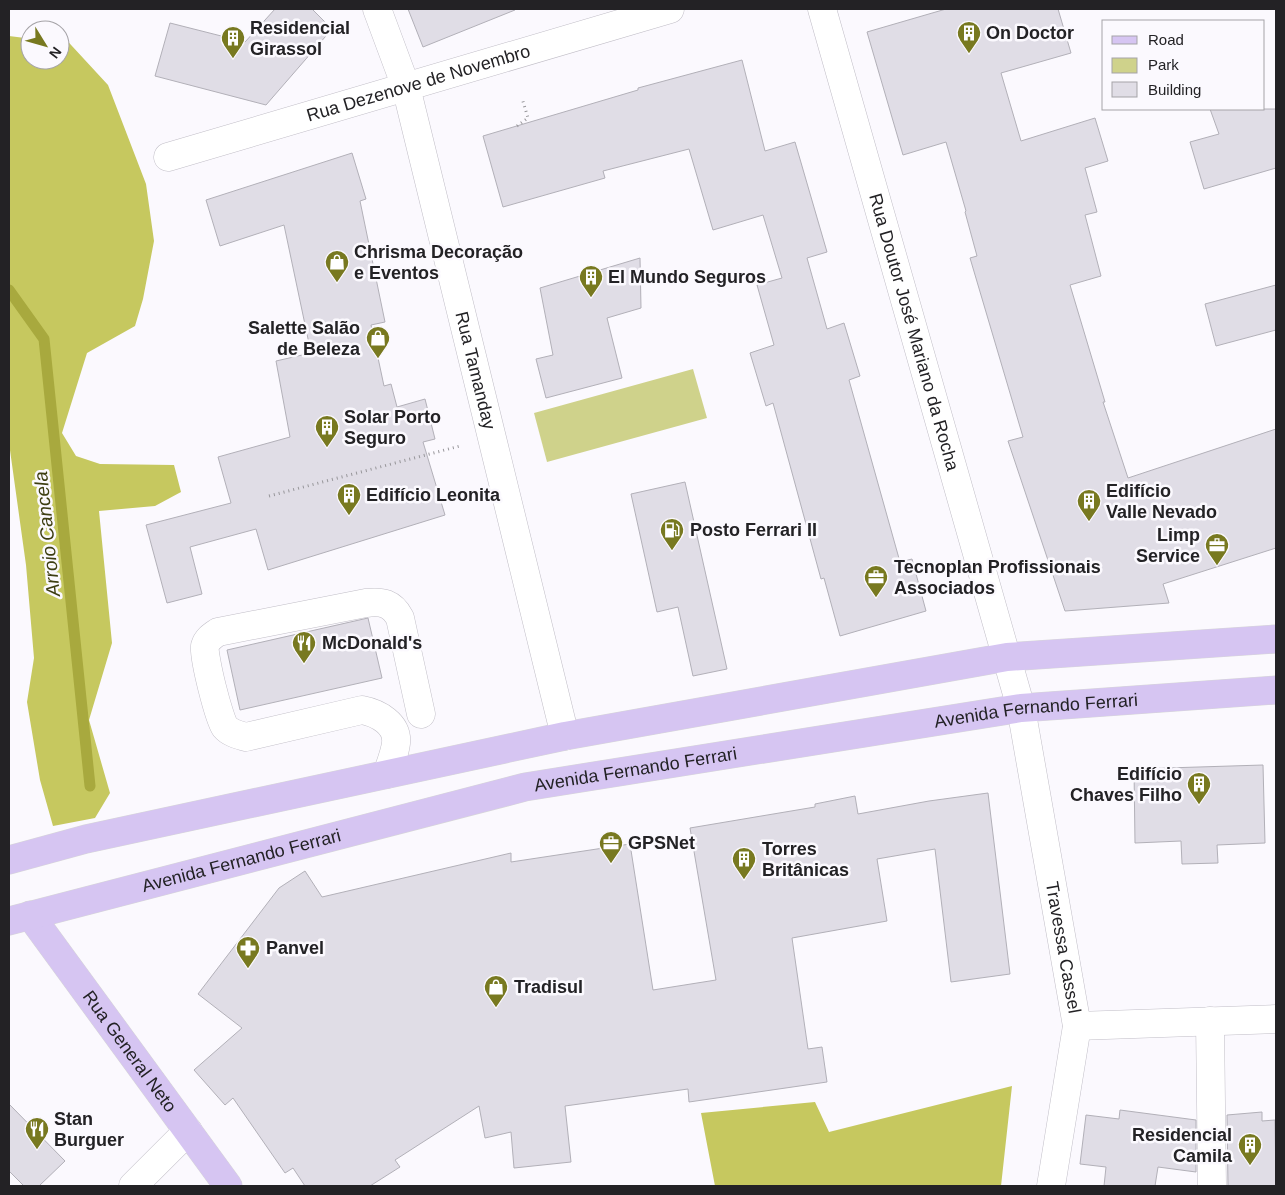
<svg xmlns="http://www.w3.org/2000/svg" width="1285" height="1195" viewBox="0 0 1285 1195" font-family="Arial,sans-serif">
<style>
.green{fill:#cfd28b}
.forest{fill:#c6c85f}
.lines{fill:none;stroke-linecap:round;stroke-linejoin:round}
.stream{stroke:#a8a93e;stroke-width:11}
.building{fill:#e0dde6;stroke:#b2b0b8}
.minor-casing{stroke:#c1bec7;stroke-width:29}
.major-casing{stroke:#d7d7d8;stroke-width:29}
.path{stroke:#97969a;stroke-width:3;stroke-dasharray:1 4;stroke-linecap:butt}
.minor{stroke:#fff;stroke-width:28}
.major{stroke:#d6c5f2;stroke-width:28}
.labels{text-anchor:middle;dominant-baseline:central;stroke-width:5;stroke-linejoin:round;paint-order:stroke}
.poi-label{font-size:18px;font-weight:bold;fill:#232225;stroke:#fbf9fe;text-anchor:start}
.street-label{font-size:18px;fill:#232225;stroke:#fbf9fe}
.water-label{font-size:19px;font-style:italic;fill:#3d3e12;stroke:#fbf9fe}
</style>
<rect width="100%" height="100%" fill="#fbf9fe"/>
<!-- green -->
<path class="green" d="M693,369L707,418L547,462L534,413Z"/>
<!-- forest -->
<g class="forest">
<path d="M60,33L108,85L146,184L154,241L143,299L135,326L87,353L62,433L76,456L100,464L174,465L181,492L155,506L99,511L112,643L89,720L110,793L95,818L53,826L40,780L27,702L34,658L26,565L9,443V36L25,38L30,37V60H60Z"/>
<path d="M1012,1086L1001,1186H715L701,1113L815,1102L829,1132Z"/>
</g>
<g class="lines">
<!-- stream -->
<path class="stream" d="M9,290L44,339L90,786"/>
</g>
<!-- building -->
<g class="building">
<path d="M275,9H312L332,29L266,105L155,76L170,23L245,42Z"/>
<path d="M408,9H515V10L423,47Z"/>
<path d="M946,9H1058L1071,53L1001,73L1021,141L1095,118L1108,161L1085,168L1097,212L1085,215L1101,276L1070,285L1105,402H1103L1128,478L1276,429V548L1163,584L1169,603L1065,611L1008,441L1023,437L970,258L977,256L965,212L966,211L946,142L903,155L867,32Z"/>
<path d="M742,60L765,151L795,142L827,252L807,258L827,329L844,323L860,376L849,380L900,562L912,559L926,611L840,636L824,578L821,579L773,403L766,406L750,353L774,345L757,285L782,278L763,215L713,230L689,149L603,171L605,178L503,207L483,136L638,90V88Z"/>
<path d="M1210,109H1276V168L1204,189L1190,142L1219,134Z"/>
<path d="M352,153L366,199L360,201L385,322L371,325L384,386L391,384L397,407L425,399L435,439L423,442L445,515L268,570L256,529L190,547L202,594L167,603L146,525L231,503L218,457L290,437L276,361L311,353L284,225L220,246L206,200Z"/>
<path d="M640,258L641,308L607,318L622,378L546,398L536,359L553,355L540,288Z"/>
<path d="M1276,285V330L1216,346L1205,304Z"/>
<path d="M685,482L727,669L693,676L678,607L657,612L631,494Z"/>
<path d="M368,618L382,678L240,710L227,650Z"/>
<path d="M1263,765L1265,843L1217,845L1218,863L1182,864L1181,841L1135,843L1134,769Z"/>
<path d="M988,793L1010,974L951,982L935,849L877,859L887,921L792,938L808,1049L822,1047L827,1082L689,1102L688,1089L565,1106L571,1162L514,1168L511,1132L485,1138L479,1106L395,1160L400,1167L370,1186H305L293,1168L285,1173L233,1098L225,1105L194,1070L242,1028L198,994L279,888L305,871L322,897L511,853V862L630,844L653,990L716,980L690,828L815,807V804L855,796L858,814L929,801Z"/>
<path d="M9,1104L65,1161L39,1186H24L9,1171Z"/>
<path d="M1120,1110L1196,1120V1172L1158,1167L1155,1186H1104L1106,1167L1080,1164L1086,1115L1119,1119Z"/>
<path d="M1262,1112V1121L1275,1120L1276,1186H1228L1227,1115Z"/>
</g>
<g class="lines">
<!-- minor casing -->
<g class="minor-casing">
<g id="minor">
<path id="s1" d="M377,9L406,87L565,736"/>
<path id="s2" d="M822,9L1021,708L1077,1026L1051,1186"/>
<path id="s3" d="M168,157L670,9"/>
<path d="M387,774C390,765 395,753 396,743C398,724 378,713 362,710L246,737C239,735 230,733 225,727C219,719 203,656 205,646C207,639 212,636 218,632L366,603C382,601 392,603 400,618L421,714"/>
<path d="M1210,1021L1212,1186"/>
<path d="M1077,1026L1276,1019"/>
<path d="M133,1186L188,1131"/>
</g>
</g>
<!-- major casing -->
<g class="major-casing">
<g id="major">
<path d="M9,860L86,839L565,736L1007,657L1276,639"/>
<path id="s4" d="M30,915L228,1186"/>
<path id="s5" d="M9,921L525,787L1021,708L1276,690"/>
</g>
</g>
<!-- path -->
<g class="path">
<path d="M517,126L528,118L522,98"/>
<path d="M269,496L460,446"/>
</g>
<!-- minor -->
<use href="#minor" class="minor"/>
<!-- major -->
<use href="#major" class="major"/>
</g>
<!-- icons -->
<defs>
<g id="building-pin" transform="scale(1.25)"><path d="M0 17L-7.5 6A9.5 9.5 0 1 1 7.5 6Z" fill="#787920" stroke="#fbf9fe"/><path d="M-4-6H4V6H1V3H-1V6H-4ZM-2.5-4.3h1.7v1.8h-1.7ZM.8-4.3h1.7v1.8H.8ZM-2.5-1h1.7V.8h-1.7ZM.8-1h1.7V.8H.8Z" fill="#fff"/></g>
<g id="shop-pin" transform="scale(1.25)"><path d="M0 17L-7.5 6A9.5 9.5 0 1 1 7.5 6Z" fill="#787920" stroke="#fbf9fe"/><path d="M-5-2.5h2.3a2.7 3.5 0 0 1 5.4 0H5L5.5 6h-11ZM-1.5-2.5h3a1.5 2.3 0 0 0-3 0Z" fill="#fff"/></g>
<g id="fuel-pin" transform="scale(1.25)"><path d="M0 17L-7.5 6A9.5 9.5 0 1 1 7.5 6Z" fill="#787920" stroke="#fbf9fe"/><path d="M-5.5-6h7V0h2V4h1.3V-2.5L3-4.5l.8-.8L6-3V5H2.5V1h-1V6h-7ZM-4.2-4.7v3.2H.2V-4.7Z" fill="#fff"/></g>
<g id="office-pin" transform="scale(1.25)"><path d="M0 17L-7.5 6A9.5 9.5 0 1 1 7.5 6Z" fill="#787920" stroke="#fbf9fe"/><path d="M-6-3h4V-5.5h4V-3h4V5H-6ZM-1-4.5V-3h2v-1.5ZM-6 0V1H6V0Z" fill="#fff"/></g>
<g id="restaurant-pin" transform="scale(1.25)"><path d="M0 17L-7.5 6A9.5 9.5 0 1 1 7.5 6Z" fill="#787920" stroke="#fbf9fe"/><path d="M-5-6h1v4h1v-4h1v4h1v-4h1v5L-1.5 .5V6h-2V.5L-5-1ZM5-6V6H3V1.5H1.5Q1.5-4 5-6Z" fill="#fff"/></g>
<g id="pharmacy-pin" transform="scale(1.25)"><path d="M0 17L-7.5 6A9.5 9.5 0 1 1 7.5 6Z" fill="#787920" stroke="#fbf9fe"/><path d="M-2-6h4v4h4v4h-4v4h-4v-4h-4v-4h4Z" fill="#fff"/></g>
</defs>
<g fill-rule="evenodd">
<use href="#building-pin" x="969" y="33"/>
<use href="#building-pin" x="233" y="38"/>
<use href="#shop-pin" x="337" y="262"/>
<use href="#building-pin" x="591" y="277"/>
<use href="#shop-pin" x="378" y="338"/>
<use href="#building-pin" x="327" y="427"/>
<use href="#building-pin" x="349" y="495"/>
<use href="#building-pin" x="1089" y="501"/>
<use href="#fuel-pin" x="672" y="530"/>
<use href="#office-pin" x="1217" y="545"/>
<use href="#office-pin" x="876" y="577"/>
<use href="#restaurant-pin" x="304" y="643"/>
<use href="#building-pin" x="1199" y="784"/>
<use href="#office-pin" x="611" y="843"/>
<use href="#building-pin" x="744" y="859"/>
<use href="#pharmacy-pin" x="248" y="948"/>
<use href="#shop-pin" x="496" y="987"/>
<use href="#restaurant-pin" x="37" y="1129"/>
<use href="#building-pin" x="1250" y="1145"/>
</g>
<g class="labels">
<!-- poi labels -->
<g class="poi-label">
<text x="250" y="28">Residencial<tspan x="250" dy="21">Girassol</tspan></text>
<text x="986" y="33">On Doctor</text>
<text x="354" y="252">Chrisma Decoração<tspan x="354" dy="21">e Eventos</tspan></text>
<text x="608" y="277">El Mundo Seguros</text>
<text x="360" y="328" text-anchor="end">Salette Salão<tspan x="360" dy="21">de Beleza</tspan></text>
<text x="344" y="417">Solar Porto<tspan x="344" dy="21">Seguro</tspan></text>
<text x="1106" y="491">Edifício<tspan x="1106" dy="21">Valle Nevado</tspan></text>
<text x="366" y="495">Edifício Leonita</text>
<text x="690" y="530">Posto Ferrari II</text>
<text x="1200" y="535" text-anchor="end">Limp<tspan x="1200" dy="21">Service</tspan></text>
<text x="894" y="567">Tecnoplan Profissionais<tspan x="894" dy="21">Associados</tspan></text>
<text x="322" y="643">McDonald's</text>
<text x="1182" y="774" text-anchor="end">Edifício<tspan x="1182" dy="21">Chaves Filho</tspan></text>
<text x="628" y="843">GPSNet</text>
<text x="762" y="849">Torres<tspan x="762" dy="21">Britânicas</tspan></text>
<text x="266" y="948">Panvel</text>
<text x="514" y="987">Tradisul</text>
<text x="54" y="1119">Stan<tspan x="54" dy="21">Burguer</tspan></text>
<text x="1232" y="1135" text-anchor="end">Residencial<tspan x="1232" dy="21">Camila</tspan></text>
</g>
<!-- street labels -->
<g class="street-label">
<text stroke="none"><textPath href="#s3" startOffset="261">Rua Dezenove de Novembro</textPath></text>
<text stroke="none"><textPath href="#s2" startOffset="336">Rua Doutor José Mariano da Rocha</textPath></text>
<text stroke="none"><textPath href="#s1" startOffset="375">Rua Tamanday</textPath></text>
<text stroke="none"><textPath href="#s5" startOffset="1050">Avenida Fernando Ferrari</textPath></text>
<text stroke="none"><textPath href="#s5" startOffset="645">Avenida Fernando Ferrari</textPath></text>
<text stroke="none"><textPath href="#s5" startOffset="240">Avenida Fernando Ferrari</textPath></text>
<text stroke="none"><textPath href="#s2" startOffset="970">Travessa Cassel</textPath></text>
<text stroke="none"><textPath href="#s4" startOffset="169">Rua General Neto</textPath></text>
</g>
<!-- water labels -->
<g class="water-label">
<text transform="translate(47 534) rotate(-96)">Arroio Cancela</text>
</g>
</g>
<!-- border -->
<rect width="1285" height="1195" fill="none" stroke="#232225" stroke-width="20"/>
<!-- legend -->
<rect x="1102" y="20" width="162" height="90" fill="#fbf9fe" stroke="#a5a3a7"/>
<rect x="1112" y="36" width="25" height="8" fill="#d6c5f2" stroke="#a5a3a7"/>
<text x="1148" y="45" font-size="15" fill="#232225">Road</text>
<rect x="1112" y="58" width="25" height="15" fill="#cfd28b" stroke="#a5a3a7"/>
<text x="1148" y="70" font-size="15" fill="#232225">Park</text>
<rect x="1112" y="82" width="25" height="15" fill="#e0dde6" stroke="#a5a3a7"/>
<text x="1148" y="95" font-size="15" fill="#232225">Building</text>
<!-- north arrow -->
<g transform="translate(45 45) rotate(127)"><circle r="24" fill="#fbf9fe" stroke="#a5a3a7"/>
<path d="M0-4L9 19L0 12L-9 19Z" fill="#787920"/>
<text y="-8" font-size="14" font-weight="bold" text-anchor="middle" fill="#232225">N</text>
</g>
</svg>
